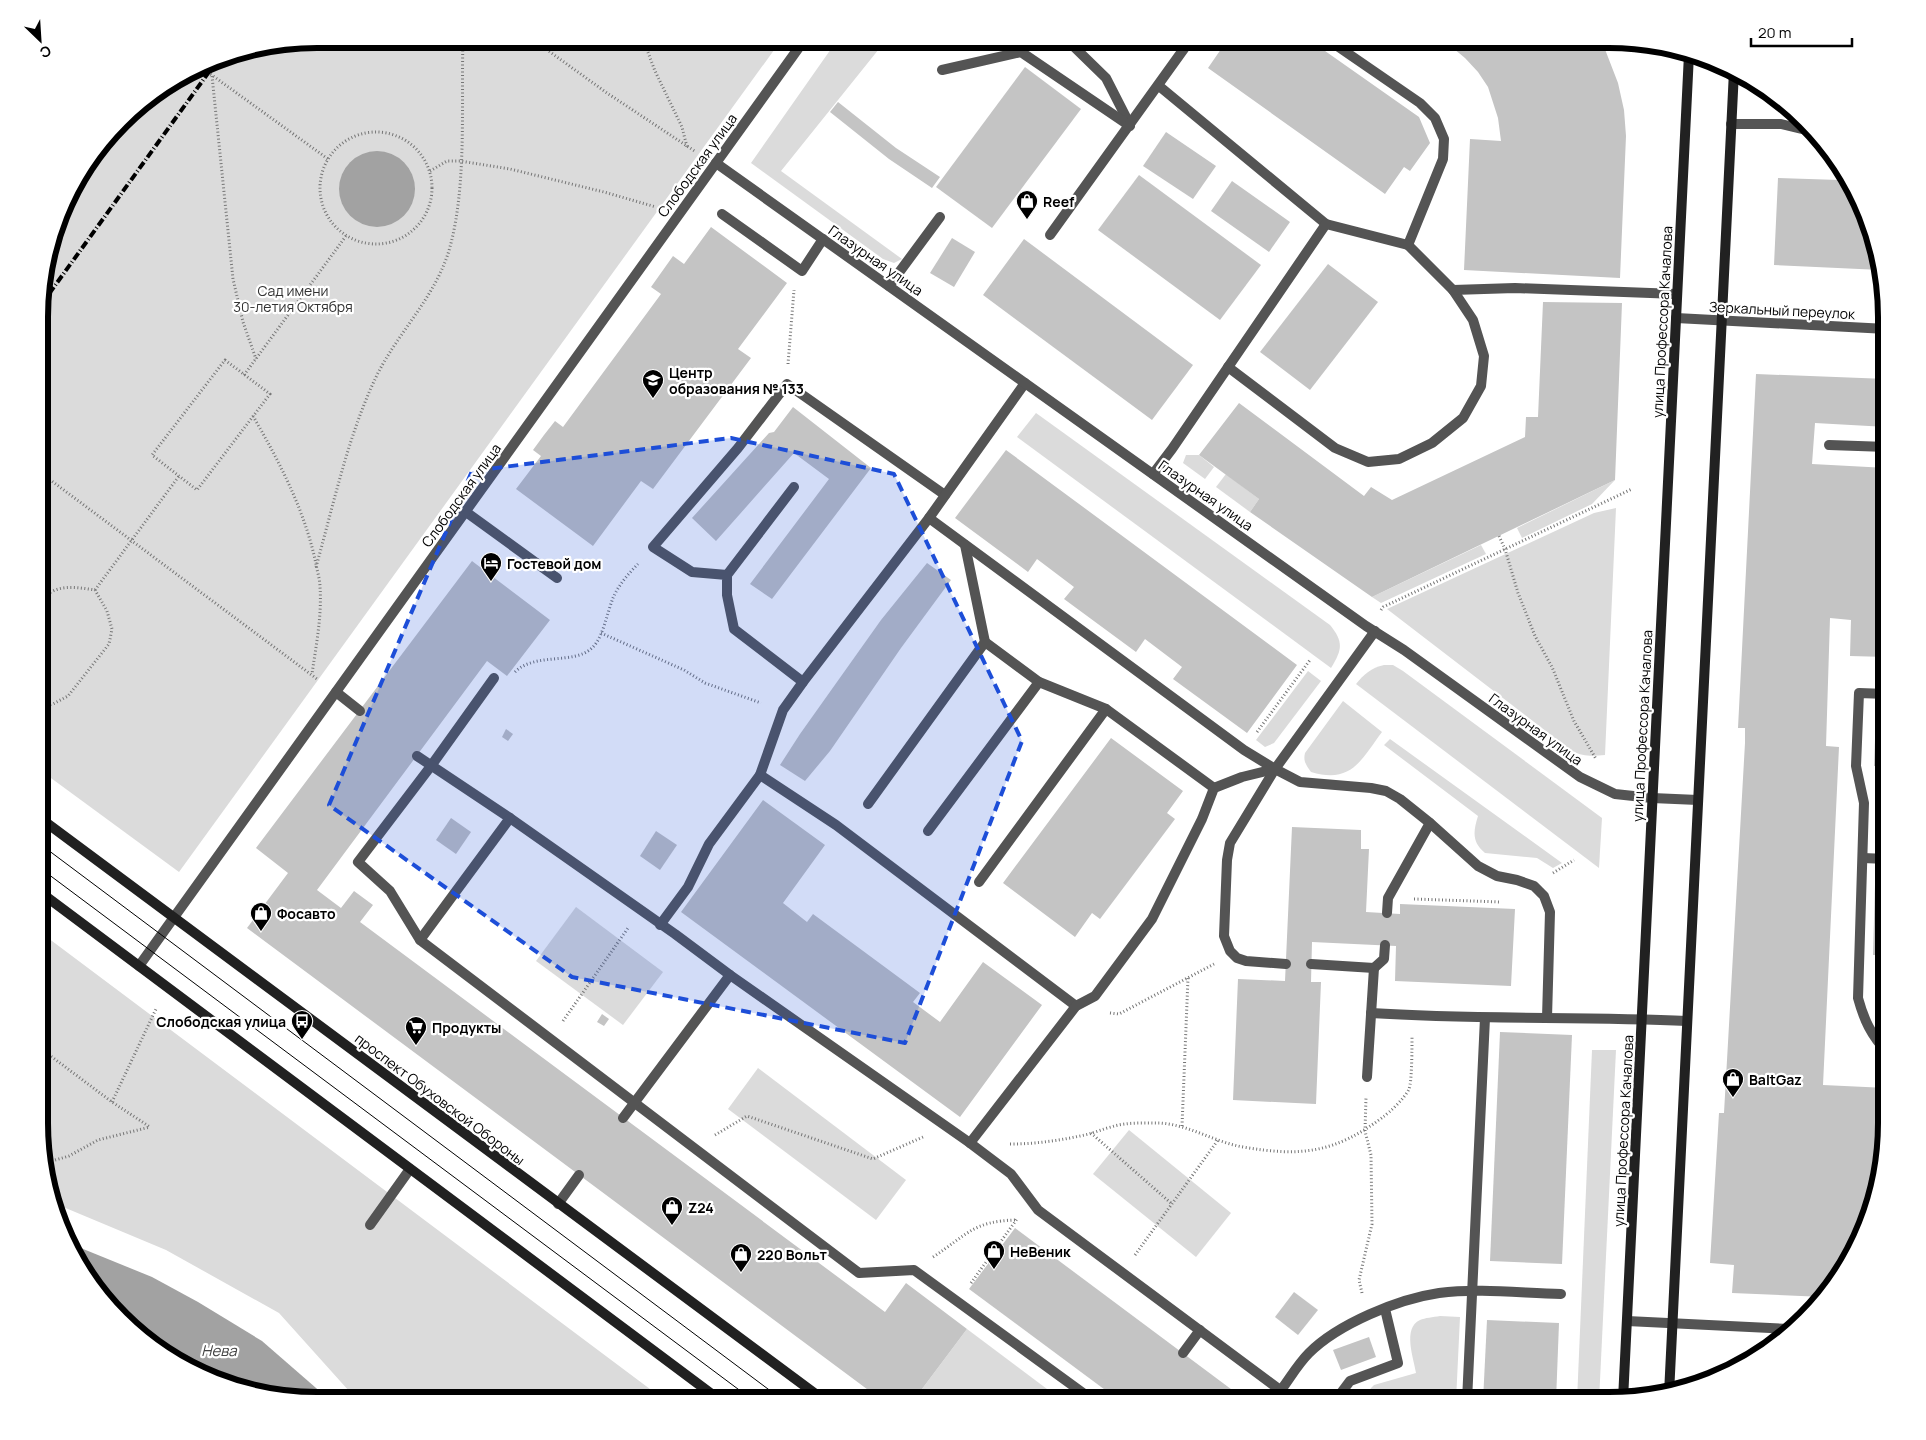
<svg xmlns="http://www.w3.org/2000/svg" width="1926" height="1440" viewBox="0 0 1926 1440" font-family="Manrope,sans-serif">
<style>
.green{fill:#dbdbdb}
.water{fill:#a2a2a2}
.building{fill:#c4c4c4}
.lines{fill:none;stroke-linecap:round;stroke-linejoin:round}
.path{stroke:#767676;stroke-width:3;stroke-dasharray:1 2.5;stroke-linecap:butt}
.lane{stroke:#545454;stroke-width:10}
.street{stroke:#545454;stroke-width:10}
.secondary{stroke:#212121;stroke-width:10}
.tram{stroke:#000;stroke-width:1}
.rail{stroke:#000;stroke-width:4;stroke-dasharray:8 2.5 1 2.5;stroke-linecap:butt}
.marked{fill:#1d4ed8;fill-opacity:0.2;stroke:#1d4ed8;stroke-width:4;stroke-dasharray:10 6;stroke-linejoin:round}
.labels{text-anchor:middle;dominant-baseline:central;stroke-width:4.5;stroke-linejoin:round;paint-order:stroke}
.street-label{font-size:14px;fill:#000;stroke:#fff}
.poi-label{font-size:14px;font-weight:bold;fill:#000;stroke:#fff;text-anchor:start}
.park-label{font-size:14px;fill:#323232;stroke:#fff}
.water-label{font-size:15px;font-style:italic;fill:#434343;stroke:#fff}
.rim{fill:none;stroke:#000;stroke-width:6}
</style>
<rect width="100%" height="100%" fill="#fff"/>
<!-- green -->
<g class="green">
<path d="M317,39H782L179,872L40,770L41,280L76,178L134,107L227,54Z"/>
<path d="M838,39H887L781,171L902,259L894,263L883,259L751,163Z"/>
<path d="M1036,413L1330,625C1344,642 1342,650 1331,668L1017,437Z"/>
<path d="M1186,455H1199L1214,467L1205,479L1183,463Z"/>
<path d="M1226,474L1259,499L1250,512L1216,487Z"/>
<path d="M1615,480L1592,504L1522,538L1517,528Z"/>
<path d="M1616,508L1605,755C1593,756 1584,757 1572,751L1387,609L1594,513Z"/>
<path d="M1481,545L1486,554L1381,603L1372,597Z"/>
<path d="M1384,665H1393L1403,671L1602,818L1599,868L1356,684C1364,674 1371,668 1384,665Z"/>
<path d="M1308,671L1321,681L1274,743L1265,747L1256,740Z"/>
<path d="M1343,701L1382,732C1361,760 1352,784 1311,772C1306,765 1303,761 1305,753Z"/>
<path d="M1390,739L1562,863L1553,868L1537,858L1485,853C1472,842 1473,832 1478,816L1384,745Z"/>
<path d="M576,907L663,972L623,1025L536,961Z"/>
<path d="M40,932L666,1401H358L279,1313L166,1250L56,1204L39,1142Z"/>
<path d="M1592,1050H1616L1599,1401H1577Z"/>
<path d="M758,1068L906,1180L876,1220L728,1109Z"/>
<path d="M1129,1130L1231,1213L1196,1257L1093,1174Z"/>
<path d="M1440,1316L1460,1317L1456,1401H1364L1371,1388L1374,1385L1416,1373C1414,1359 1402,1328 1420,1320C1425,1318 1433,1317 1440,1316Z"/>
<path d="M967,1329L1063,1401H913Z"/>
</g>
<!-- water -->
<g class="water">
<circle cx="377" cy="189" r="38"/>
<path d="M66,1242L152,1277L198,1302L262,1341L331,1401H299L210,1380L134,1333L68,1247Z"/>
</g>
<!-- building -->
<g class="building">
<path d="M1228,39H1308L1419,117L1430,143L1410,171L1404,167L1385,194L1208,68Z"/>
<path d="M1442,39H1601L1618,83L1624,110L1626,136L1620,278L1464,270L1470,139L1501,141L1498,118L1488,87L1478,72L1465,58Z"/>
<path d="M1025,67L1081,109L992,228L936,187Z"/>
<path d="M838,102L896,148L940,177L932,188L889,159L830,112Z"/>
<path d="M1166,132L1216,166L1193,199L1143,166Z"/>
<path d="M1839,168L1859,194L1878,245L1881,270L1774,265L1778,178L1839,180Z"/>
<path d="M1139,175L1261,265L1220,320L1098,230Z"/>
<path d="M1232,181L1290,222L1269,252L1211,211Z"/>
<path d="M711,227L787,283L738,349L751,358L653,489L641,481L593,546L516,489L541,456L533,450L544,435L555,421L563,427L661,294L651,287L673,256L684,264Z"/>
<path d="M952,238L975,252L954,287L930,273Z"/>
<path d="M1024,239L1193,365L1152,420L983,295Z"/>
<path d="M1328,264L1378,302L1310,390L1260,352Z"/>
<path d="M1543,302L1622,303L1615,480L1372,597L1250,512L1259,499L1199,455L1239,403L1364,496L1371,487L1392,500L1525,437L1526,417H1538Z"/>
<path d="M1756,374L1887,379V427L1815,423L1812,464L1887,468V657L1850,656L1851,620L1830,618L1826,746L1839,747L1823,1085L1887,1088V1142L1866,1230L1824,1297L1732,1293L1734,1265L1710,1263L1719,1113H1724L1745,743V728H1738Z"/>
<path d="M793,407L871,468L772,599L750,584L829,479L794,453L716,541L692,518L769,433L774,432Z"/>
<path d="M1006,450L1297,665L1247,733L1173,679L1182,667L1145,639L1136,652L1064,599L1074,587L1037,559L1028,572L955,518Z"/>
<path d="M472,561L550,620L507,676L487,661L317,890L341,908L354,891L373,905L360,922L885,1312L906,1283L967,1329L913,1401H883L247,928L288,873L256,848Z"/>
<path d="M927,563L951,580L901,648L830,751L805,781L780,765L800,734L881,620Z"/>
<path d="M506,729L513,734L508,741L502,737Z"/>
<path d="M1111,738L1183,791L1167,813L1175,819L1100,919L1092,913L1075,937L1003,883Z"/>
<path d="M1875,739L1887,740V767L1874,766Z"/>
<path d="M763,800L825,845L783,903L807,922L813,914L920,993L913,1002L940,1022L983,962L1042,1005L960,1117L681,912Z"/>
<path d="M451,818L471,832L456,854L436,840Z"/>
<path d="M1292,827L1361,830V849H1369L1366,912L1400,914V904L1515,909L1511,986L1395,981L1396,946L1312,942L1311,982H1321L1316,1104L1233,1100L1238,979L1285,981Z"/>
<path d="M656,831L677,845L660,870L640,856Z"/>
<path d="M1875,884L1887,885V955H1873Z"/>
<path d="M602,1014L609,1019L604,1026L597,1022Z"/>
<path d="M1500,1032L1572,1035L1562,1264L1490,1261Z"/>
<path d="M1015,1228L1247,1401H1120L969,1289Z"/>
<path d="M1294,1292L1318,1310L1298,1335L1275,1317Z"/>
<path d="M1487,1320L1559,1323L1556,1401H1483Z"/>
<path d="M1369,1337L1376,1357L1341,1370L1333,1350Z"/>
</g>
<g class="lines">
<!-- path -->
<g class="path">
<path d="M532,39L607,93L696,152"/>
<path d="M643,39L655,71L682,127L687,147"/>
<path d="M202,68L328,159"/>
<path d="M212,76L233,279L243,322L256,359"/>
<circle cx="376" cy="188" r="56"/>
<path d="M430,171L447,161H460L510,169L604,192L656,207"/>
<path d="M225,360L270,394L197,490L152,455Z"/>
<path d="M788,364L794,290"/>
<path d="M244,375L346,236"/>
<path d="M253,416C280,463 305,511 316,564C317,571 320,579 320,587C322,616 316,646 312,674"/>
<path d="M41,473L317,679"/>
<path d="M1499,536L1505,549L1518,593L1535,636L1552,667L1574,721L1596,759"/>
<path d="M316,567C334,503 348,435 377,375C399,331 437,295 450,247C467,184 461,104 463,39"/>
<path d="M95,590L179,476"/>
<path d="M40,602C54,583 75,587 95,590"/>
<path d="M1381,610L1383,607L1632,489"/>
<path d="M601,633L684,670L705,683L761,703"/>
<path d="M515,672C535,652 574,665 592,648C603,638 607,613 613,598C618,586 628,574 638,564"/>
<path d="M40,707L53,704L68,696L109,644L112,629L107,611L95,590"/>
<path d="M1257,732L1310,660"/>
<path d="M1553,873L1574,860"/>
<path d="M1414,899L1500,902"/>
<path d="M1110,1013L1119,1014L1214,964"/>
<path d="M563,1021L628,928"/>
<path d="M40,1048L112,1102L150,1127"/>
<path d="M112,1102L156,1009"/>
<path d="M1182,1126L1188,978"/>
<path d="M1091,1133L1172,1204"/>
<path d="M715,1135L747,1116L873,1159L923,1137"/>
<path d="M1010,1144C1037,1144 1063,1140 1089,1134C1096,1132 1103,1129 1111,1127C1126,1122 1144,1123 1160,1123C1190,1125 1214,1142 1243,1147C1301,1157 1335,1153 1383,1117C1390,1112 1405,1098 1409,1089C1412,1082 1412,1047 1412,1036"/>
<path d="M45,1163L69,1156L98,1140L150,1127"/>
<path d="M1135,1255L1218,1140"/>
<path d="M933,1257C967,1235 973,1221 1016,1220"/>
<path d="M971,1283L1017,1219"/>
<path d="M1362,1293L1359,1280L1372,1224L1371,1155L1365,1131L1366,1097"/>
</g>
<!-- lane -->
<g class="lane">
<path d="M1066,39L1106,78L1130,125"/>
<path d="M1327,39L1420,103L1435,118L1444,139L1443,159L1408,245"/>
<path d="M942,70L1021,52L1130,126"/>
<path d="M1159,86L1326,224L1408,245L1453,290L1473,320L1484,356L1481,386L1463,418L1432,443L1399,459L1368,462L1335,448L1228,367"/>
<path d="M1731,124H1781L1810,131"/>
<path d="M722,214L802,271L823,239"/>
<path d="M1050,235L1191,39"/>
<path d="M889,286L940,217"/>
<path d="M1453,290L1515,288L1677,294"/>
<path d="M1829,445L1887,447"/>
<path d="M1153,474L1172,449L1326,224"/>
<path d="M466,512L557,578"/>
<path d="M929,518L1244,750L1275,769"/>
<path d="M965,545L985,642"/>
<path d="M727,575L794,487"/>
<path d="M494,678L431,766L358,862L390,891L420,940L859,1273L914,1270L1094,1401"/>
<path d="M803,682L734,629L727,595V575L692,572L653,547L738,448L787,384L945,495"/>
<path d="M336,692L360,711"/>
<path d="M417,756L510,818L675,934L730,975L970,1143L1011,1174L1038,1210L1295,1401"/>
<path d="M760,775L836,825L1076,1006"/>
<path d="M868,804L985,642L1039,682L1106,709L1214,788"/>
<path d="M928,831L1039,682"/>
<path d="M1863,858L1887,859"/>
<path d="M979,882L1106,709"/>
<path d="M1387,913L1388,898L1430,823"/>
<path d="M660,925L688,887L709,844L760,775L783,710L803,682L929,518L1025,383"/>
<path d="M420,940L510,818"/>
<path d="M1286,964L1246,961L1237,958L1230,951L1224,936L1227,860L1230,843L1275,769L1300,782L1371,788L1386,791L1400,799L1430,823L1478,866L1497,876L1517,880L1534,886L1544,896L1550,912L1547,1018"/>
<path d="M1311,964L1374,968L1384,959L1385,945"/>
<path d="M1371,1013C1476,1020 1582,1016 1687,1021"/>
<path d="M1887,1052C1871,1035 1864,1020 1858,998L1864,803L1856,766L1859,693L1887,694"/>
<path d="M1367,1077L1374,968"/>
<path d="M623,1118L730,975"/>
<path d="M970,1143L1076,1006L1095,996L1152,919L1202,819L1214,788L1242,777L1275,769L1375,631"/>
<path d="M558,1204L579,1175"/>
<path d="M370,1225L410,1169"/>
<path d="M1627,1321L1789,1329"/>
<path d="M1183,1353L1200,1330"/>
<path d="M1281,1390C1290,1378 1298,1364 1309,1353C1338,1324 1398,1299 1439,1293C1479,1288 1520,1293 1561,1294"/>
<path d="M1335,1401L1350,1381L1398,1363L1385,1309"/>
<path d="M1467,1401L1485,1018"/>
</g>
<!-- street -->
<g class="street">
<path d="M716,163L1366,626L1404,650L1580,777L1615,794L1652,798L1698,800"/>
<path d="M1676,318L1887,329"/>
<path d="M139,966L805,39"/>
</g>
<!-- secondary -->
<g class="secondary">
<path d="M40,818L825,1401"/>
<path d="M40,892L721,1401"/>
<path d="M1669,1394L1734,71"/>
<path d="M1623,1400L1689,54"/>
</g>
<!-- tram -->
<g class="tram">
<path d="M40,844L784,1401"/>
<path d="M40,868L754,1401"/>
</g>
<!-- rail -->
<path class="rail" d="M41,305L219,58"/>
</g>
<!-- marked area -->
<path class="marked" d="M731,438L894,474L1022,741L905,1043L572,977L329,805L472,471Z"/>
<!-- icons -->
<defs>
<g id="shop-pin" transform="scale(1.125)"><path d="M0 17L-7.5 6A9.5 9.5 0 1 1 7.5 6Z" fill="#000" stroke="#fff"/><path d="M-5-2.5h2.3a2.7 3.5 0 0 1 5.4 0H5L5.5 6h-11ZM-1.5-2.5h3a1.5 2.3 0 0 0-3 0Z" fill="#fff"/></g>
<g id="school-pin" transform="scale(1.125)"><path d="M0 17L-7.5 6A9.5 9.5 0 1 1 7.5 6Z" fill="#000" stroke="#fff"/><path d="M0-5L7-2L0 1L-7-2ZM-4 1L0 2.5L4 1V4Q0 6-4 4Z" fill="#fff"/></g>
<g id="hotel-pin" transform="scale(1.125)"><path d="M0 17L-7.5 6A9.5 9.5 0 1 1 7.5 6Z" fill="#000" stroke="#fff"/><path d="M-6-4.5h1.5V1H6V5H4.5V3h-9V5H-6ZM-4 0a1.8 1.8 0 1 1 3.6 0ZM.5 0V-2.5h3Q6-2.5 6 0Z" fill="#fff"/></g>
<g id="bus-pin" transform="scale(1.125)"><path d="M0 17L-7.5 6A9.5 9.5 0 1 1 7.5 6Z" fill="#000" stroke="#fff"/><path d="M-5-6H5V4H4V6H2V4H-2V6H-4V4H-5ZM-3.5-4V0h7V-4ZM-3.5 1.2v1.5H-2V1.2ZM2 1.2v1.5H3.5V1.2Z" fill="#fff"/></g>
<g id="supermarket-pin" transform="scale(1.125)"><path d="M0 17L-7.5 6A9.5 9.5 0 1 1 7.5 6Z" fill="#000" stroke="#fff"/><path d="M-6-5.5h2.5l.6 2H6L4.5 2H-2.5L-4.4-4H-6ZM-1.5 3.2a1.3 1.3 0 1 0 .1 0ZM3 3.2a1.3 1.3 0 1 0 .1 0Z" fill="#fff"/></g>
</defs>
<g fill-rule="evenodd">
<use href="#shop-pin" x="1027" y="201"/>
<use href="#school-pin" x="653" y="380"/>
<use href="#hotel-pin" x="491" y="563"/>
<use href="#shop-pin" x="261" y="913"/>
<use href="#bus-pin" x="302" y="1021"/>
<use href="#supermarket-pin" x="416" y="1027"/>
<use href="#shop-pin" x="1733" y="1079"/>
<use href="#shop-pin" x="672" y="1207"/>
<use href="#shop-pin" x="994" y="1251"/>
<use href="#shop-pin" x="741" y="1254"/>
</g>
<g class="labels">
<!-- street labels -->
<g class="street-label">
<text transform="translate(697 165) rotate(-54)">Слободская улица</text>
<text transform="translate(876 260) rotate(35)">Глазурная улица</text>
<text transform="translate(1782 310) rotate(3)">Зеркальный переулок</text>
<text transform="translate(1662 322) rotate(-87)">улица Профессора Качалова</text>
<text transform="translate(461 495) rotate(-54)">Слободская улица</text>
<text transform="translate(1206 495) rotate(35)">Глазурная улица</text>
<text transform="translate(1642 726) rotate(-87)">улица Профессора Качалова</text>
<text transform="translate(1536 729) rotate(36)">Глазурная улица</text>
<text transform="translate(440 1099) rotate(37)">проспект Обуховской Обороны</text>
<text transform="translate(1623 1131) rotate(-87)">улица Профессора Качалова</text>
</g>
<!-- poi labels -->
<g class="poi-label">
<text x="1043" y="201">Reef</text>
<text x="669" y="372">Центр<tspan x="669" dy="16">образования № 133</tspan></text>
<text x="507" y="563">Гостевой дом</text>
<text x="277" y="913">Фосавто</text>
<text x="286" y="1021" text-anchor="end">Слободская улица</text>
<text x="432" y="1027">Продукты</text>
<text x="1749" y="1079">BaltGaz</text>
<text x="688" y="1207">Z24</text>
<text x="1010" y="1251">НеВеник</text>
<text x="757" y="1254">220 Вольт</text>
</g>
<!-- park labels -->
<g class="park-label">
<text x="293" y="290">Сад имени<tspan x="293" dy="16">30-летия Октября</tspan></text>
</g>
<!-- water labels -->
<g class="water-label">
<text x="219" y="1350">Нева</text>
</g>
</g>
<!-- crop -->
<path d="M0 0H1926V1440H0ZM317 48H1609A269 269 0 0 1 1878 317V1123A269 269 0 0 1 1609 1392H317A269 269 0 0 1 48 1123V317A269 269 0 0 1 317 48Z" fill="#fff" fill-rule="evenodd"/>
<path class="rim" d="M317 48H1609A269 269 0 0 1 1878 317V1123A269 269 0 0 1 1609 1392H317A269 269 0 0 1 48 1123V317A269 269 0 0 1 317 48Z"/>
<!-- north arrow -->
<g transform="translate(40 40) rotate(155)" stroke="#ffffff" stroke-width="4" paint-order="stroke">
<path d="M0-4L9 19L0 12L-9 19Z" fill="#000000"/>
<text y="-8" font-size="14" font-weight="bold" text-anchor="middle" fill="#000000">С</text>
</g>
<!-- scale -->
<path d="M1751 38v8h101v-8" fill="none" stroke="#000000" stroke-width="2.5"/>
<text x="1758" y="38" font-size="15" fill="#000000" stroke="#ffffff" stroke-width="4" paint-order="stroke">20 m</text>
</svg>
